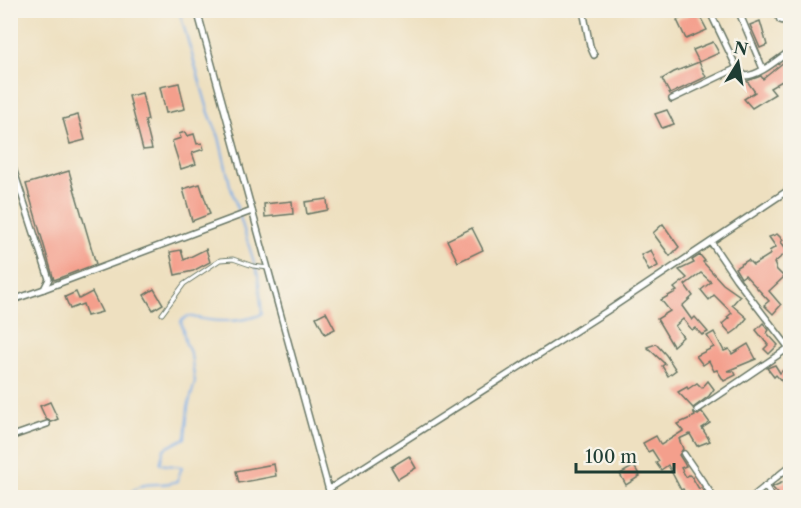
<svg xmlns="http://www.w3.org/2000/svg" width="801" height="508" viewBox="0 0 801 508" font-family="'Libre Caslon Text',serif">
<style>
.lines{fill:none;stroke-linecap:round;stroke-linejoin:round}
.stream{stroke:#7cade7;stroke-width:2}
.building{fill:#f49f8c}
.lane-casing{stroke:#677665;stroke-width:5}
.street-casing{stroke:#677665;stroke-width:8}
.lane{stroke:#fff;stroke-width:3}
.street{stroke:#fff;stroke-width:5}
</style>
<rect width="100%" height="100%" fill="#f7f3e8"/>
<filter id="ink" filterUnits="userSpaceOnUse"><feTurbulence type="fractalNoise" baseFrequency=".0167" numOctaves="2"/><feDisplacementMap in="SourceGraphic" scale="12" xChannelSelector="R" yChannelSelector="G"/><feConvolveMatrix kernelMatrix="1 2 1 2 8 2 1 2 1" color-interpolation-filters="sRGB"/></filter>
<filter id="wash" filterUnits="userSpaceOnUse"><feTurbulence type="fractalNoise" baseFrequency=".008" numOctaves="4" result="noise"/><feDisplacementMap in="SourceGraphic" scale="24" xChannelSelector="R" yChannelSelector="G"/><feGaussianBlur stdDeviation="1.35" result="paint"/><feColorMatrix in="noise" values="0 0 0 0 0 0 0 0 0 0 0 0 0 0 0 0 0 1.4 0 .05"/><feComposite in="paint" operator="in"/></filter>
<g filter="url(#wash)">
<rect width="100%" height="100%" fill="#eee0c0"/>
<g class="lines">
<!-- stream -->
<path class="stream" d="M126,498C142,476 158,489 177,481L182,467L160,464L164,449L185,438L188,407L195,382L191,355L186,344L181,321L188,316C211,322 240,324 262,314L258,275L230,185L219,137L209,113L179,10"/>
</g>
<g id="blocks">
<!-- building -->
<g class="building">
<path d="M697,11L707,30L686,39L677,20Z"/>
<path d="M760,21L767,45L760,48L750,25Z"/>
<path d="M713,42L719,53L699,62L693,50Z"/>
<path d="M790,57V83L785,86L782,81L770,88L775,94L752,108L744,99L755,92L747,81L761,76L763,79Z"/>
<path d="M699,62L706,77L670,94L662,79L674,72Z"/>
<path d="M179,83L185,109L166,113L160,87Z"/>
<path d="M142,93L148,120L145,121L152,149L143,150L129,96Z"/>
<path d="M667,110L674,124L662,128L655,114Z"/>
<path d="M78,115L85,140L70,144L63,119Z"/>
<path d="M185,132L187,136L194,134L197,144L202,143L204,149L192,153L196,164L181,169L172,141L181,138L179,134Z"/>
<path d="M69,171L96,264L54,280L26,184Z"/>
<path d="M200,184L210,214L192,221L183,189Z"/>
<path d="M327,199L328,210L307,214L305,202Z"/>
<path d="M292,201L293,214L265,217L264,204Z"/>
<path d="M663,224L679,247L670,256L653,233Z"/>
<path d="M472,228L483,250L458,262L447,240Z"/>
<path d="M777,234L783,240L781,242L788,251L774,263L777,270L784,277L769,291L781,305L773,314L764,305L769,301L745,275L741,278L735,268L748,260L753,265L771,254L769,251L776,247L769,237Z"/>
<path d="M206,249L210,262L193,271L175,275L170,252L181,250L184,260Z"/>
<path d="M651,250L658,266L649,271L641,255Z"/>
<path d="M700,255L705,261L703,262L723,284L740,296L732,305L747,318L738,329L731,334L722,324L729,318L727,317L732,313L714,295L709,300L701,290L711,282L701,273L685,285L693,296L682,306L692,320L695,317L708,332L702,335L695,328L692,330L683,319L675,326L683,337L673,346L657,319L670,311L661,300L677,291L674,288L687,278L679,270L694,263L692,260Z"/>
<path d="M154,289L163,304L153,310L144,295Z"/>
<path d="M76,292L79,299L92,292L102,312L87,316L83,304L70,309L65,297Z"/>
<path d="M326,312L335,329L325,334L316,317Z"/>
<path d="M763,323L769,330L767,333L778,345L769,354L764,349L768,345L756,330Z"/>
<path d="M714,332L724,351L729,349L732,354L748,344L756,359L727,371H734L736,375L724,381L717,370L714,371L709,361L703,365L696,356L714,347L707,336Z"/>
<path d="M656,344L666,355L676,370L668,376L662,366L665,364L647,347Z"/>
<path d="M775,365L780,373L783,370L790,376V382L786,386L776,375L774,377L767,368Z"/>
<path d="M708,381L714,389L709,396L693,408L678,392L687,387L688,389L697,383L702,388Z"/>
<path d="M50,402L58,419L51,422L46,419L40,406Z"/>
<path d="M702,412L710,423L702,428L710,441L697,446L690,434L679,439L683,449L679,455L686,466L681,468L686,477L689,475L692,477L699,489L701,488L706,494L700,498H688L683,489L681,490L668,465L661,470L656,463L659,461L652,450L648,452L643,443L656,436L661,445L683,431L677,424L695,416L694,413L698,415Z"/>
<path d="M409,456L416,468L398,479L391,467Z"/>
<path d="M274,464L276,476L239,483L236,471Z"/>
<path d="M634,466L640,476L626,485L620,474Z"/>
<path d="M788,480L790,484V498H782L772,487Z"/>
</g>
</g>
</g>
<g filter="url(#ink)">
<use href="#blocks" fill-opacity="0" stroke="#677665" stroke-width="1.5"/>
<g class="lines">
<!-- lane casing -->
<g class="lane-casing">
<path id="lane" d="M162,314L184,284L220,260L233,259L253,266L268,268"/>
</g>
<!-- street casing -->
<g class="street-casing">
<g id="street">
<path d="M197,10L331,498"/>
<path d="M583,10L590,46L594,55"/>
<path d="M709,10L737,68L745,76C761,75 778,59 790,51"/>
<path d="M738,10L763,69"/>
<path d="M776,10L780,20L786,22L790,19"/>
<path d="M672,99L737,68"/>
<path d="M10,159L49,279L44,289L10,301"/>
<path d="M711,242L736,279L789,348"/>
<path d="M44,289L252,211"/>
<path d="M697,410L790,347"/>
<path d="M10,437L47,424"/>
<path d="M684,454L714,498"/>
<path d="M765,486L773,498"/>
<path d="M329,489L607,311L790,189"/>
<path d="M751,498L790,466"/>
</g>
</g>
<!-- lane -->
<use href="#lane" class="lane"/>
<!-- street -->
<use href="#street" class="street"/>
</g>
</g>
<!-- margin -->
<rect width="801" height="508" fill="none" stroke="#f7f3e8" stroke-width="36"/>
<!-- north arrow -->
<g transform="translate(738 63) rotate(11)" stroke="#f7f3e8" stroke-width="4.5" paint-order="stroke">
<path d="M0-4.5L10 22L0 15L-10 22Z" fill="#1f3d34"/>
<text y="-9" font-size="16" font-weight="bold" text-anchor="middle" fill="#1f3d34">N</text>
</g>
<!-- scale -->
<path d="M576 463v9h98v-9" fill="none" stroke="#1f3d34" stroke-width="3"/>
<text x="585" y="463" font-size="18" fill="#1f3d34" stroke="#f7f3e8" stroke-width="4.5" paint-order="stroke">100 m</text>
</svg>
